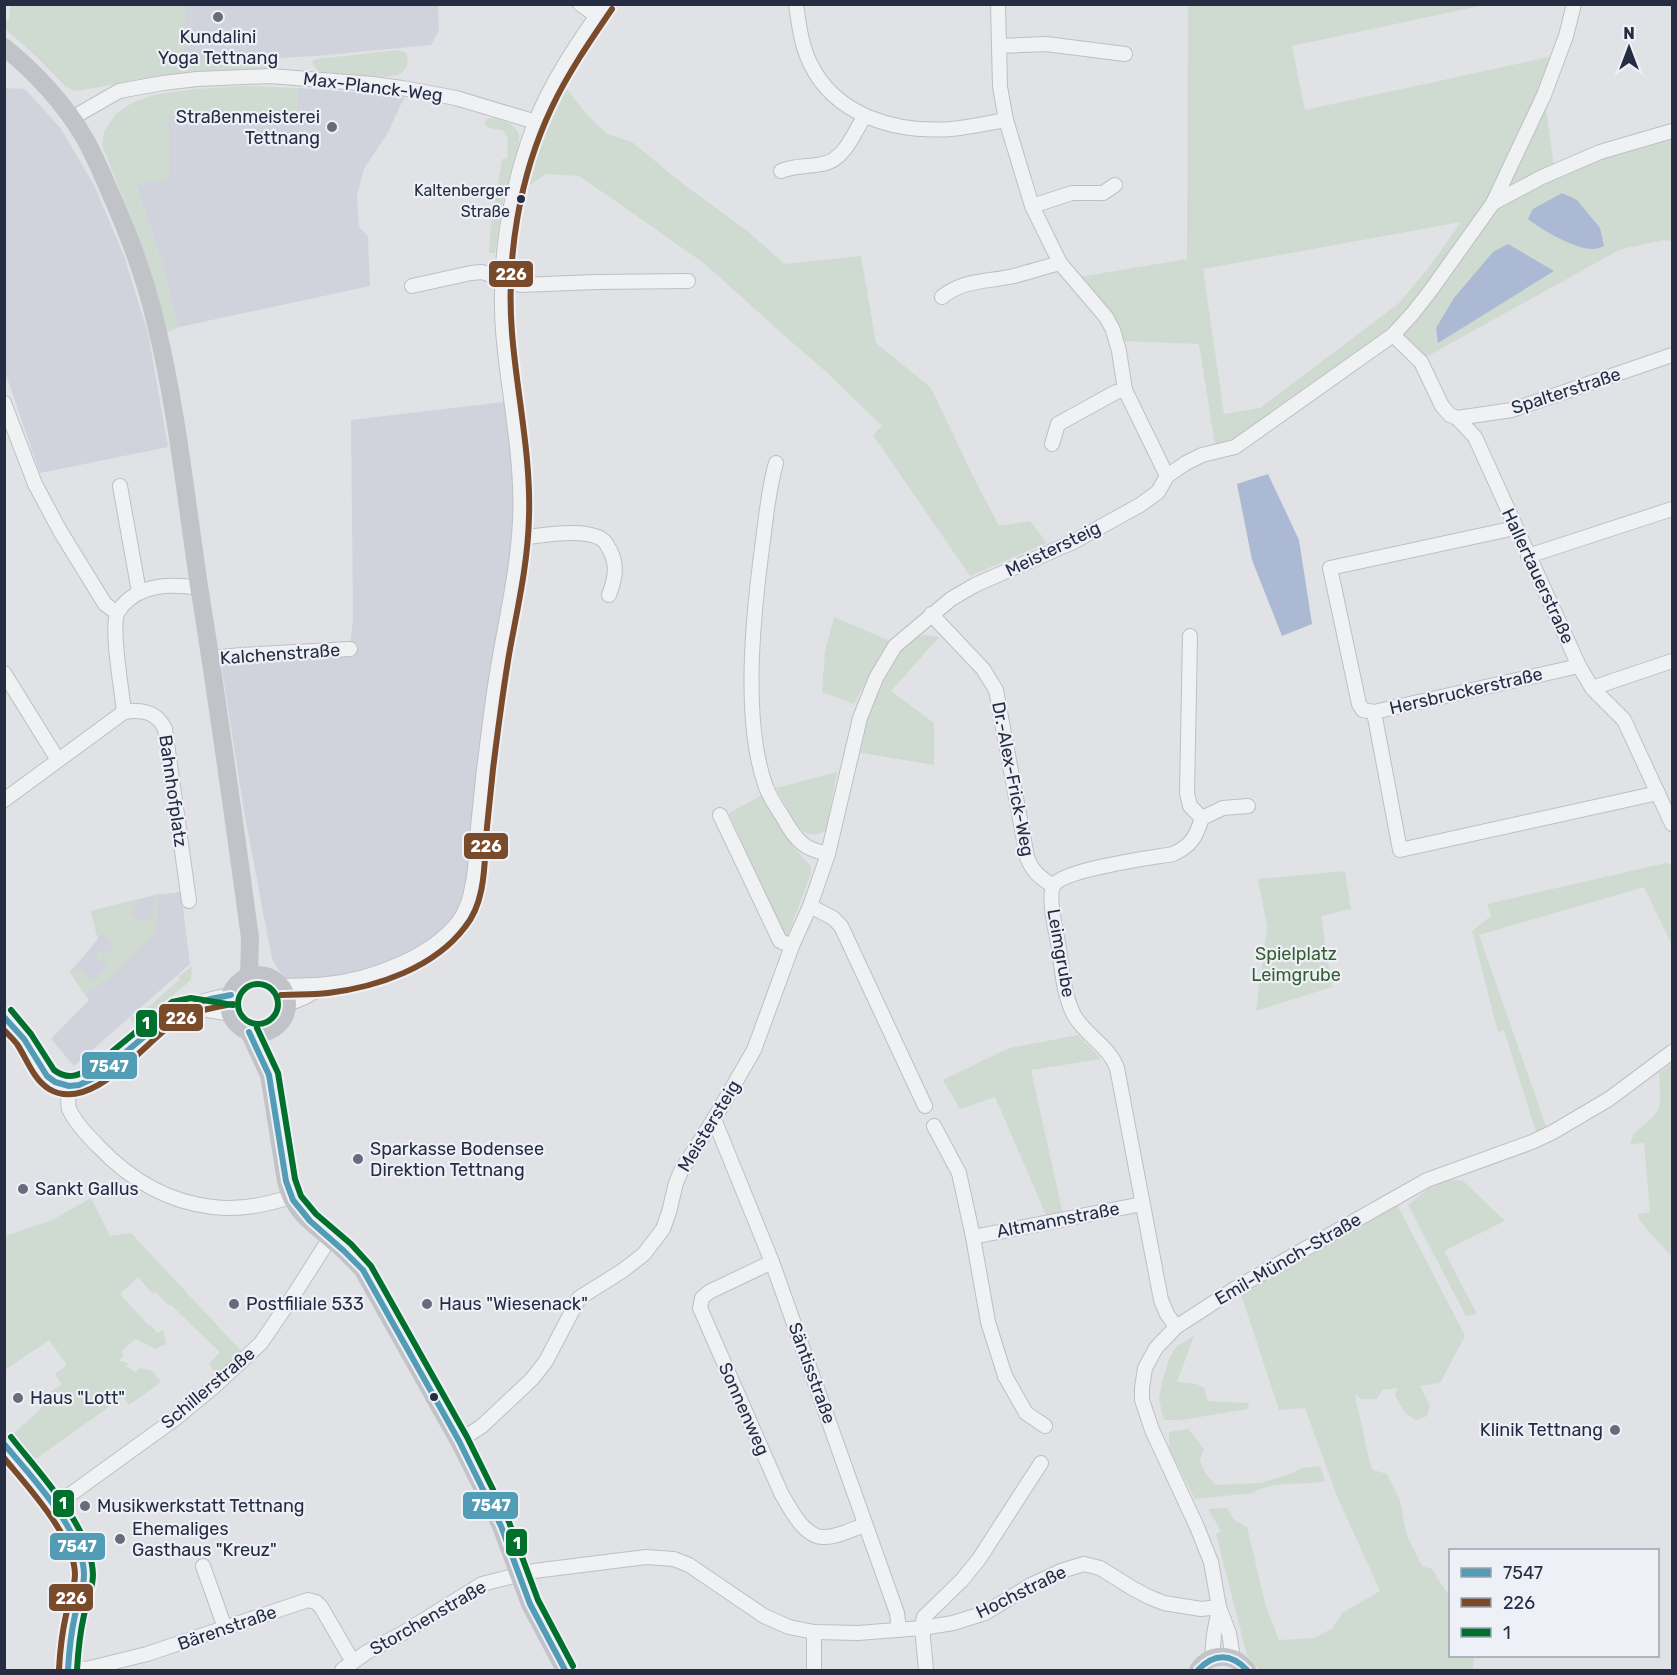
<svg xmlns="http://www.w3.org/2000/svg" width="1677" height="1675" viewBox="0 0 1677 1675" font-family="Rubik,sans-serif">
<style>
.built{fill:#d1d3dc}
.green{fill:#cfdad0;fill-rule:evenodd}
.water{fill:#acb9d4}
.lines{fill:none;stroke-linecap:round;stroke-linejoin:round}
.street-casing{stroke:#bebfc4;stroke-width:16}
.street{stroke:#f0f1f3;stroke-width:14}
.secondary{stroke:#c2c3c9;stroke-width:18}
.bus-1-casing{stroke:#eef0f7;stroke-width:10}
.bus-2-casing{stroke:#eef0f7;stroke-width:10}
.bus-3-casing{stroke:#eef0f7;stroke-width:10}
.bus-1{stroke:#539cb6;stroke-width:6}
.bus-2{stroke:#7a4b2a;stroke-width:6}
.bus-3{stroke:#00702c;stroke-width:6}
.poi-dot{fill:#676c7b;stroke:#eef0f7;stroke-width:2}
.bus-dot{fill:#262c42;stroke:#eef0f7;stroke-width:2}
.labels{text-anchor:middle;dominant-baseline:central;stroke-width:4.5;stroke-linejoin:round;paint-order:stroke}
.bus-label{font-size:16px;fill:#262c42;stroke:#eef0f7;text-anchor:end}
.poi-label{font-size:18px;fill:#262c42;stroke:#eef0f7;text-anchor:start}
.street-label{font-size:18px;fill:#262c42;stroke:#eef0f7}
.park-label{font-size:18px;fill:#345f31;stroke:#eef0f7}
.line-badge{stroke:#eef0f7;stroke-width:2}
.badge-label{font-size:16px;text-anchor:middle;font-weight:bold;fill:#fff}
</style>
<rect width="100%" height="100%" fill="#e1e2e6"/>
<!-- built -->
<g class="built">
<path d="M185,5H438L439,30L431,45L316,56L185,63Z"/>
<path d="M4,88L25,89L61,129L95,187L124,256L148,333L168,447L40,473L5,372Z"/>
<path d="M298,88L405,96L387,134L364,169L357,195L359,226L368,237L370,286L179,327L158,251L135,183L169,179V116H298Z"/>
<path d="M512,401L520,479L471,890L444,937L358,978L288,985L272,959L244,811L220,657L350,649L353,617L351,420Z"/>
<path d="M181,892L190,964L74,1066L51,1039L89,1000L70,972L98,939L91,911L155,895Z"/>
</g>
<!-- green -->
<g class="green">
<path d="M11,5H185V63L270,58V64L268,69L183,73L75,91L65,86L37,57L5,29V20L9,21Z"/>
<path d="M1188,5H1484L1292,46L1305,110L1554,56L1524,131L1493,188L1442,268L1393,324L1366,347L1231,441L1215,445L1199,344L1121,341L1079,277L1187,259ZM1461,222L1430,266L1399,303L1260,408L1224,414L1203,269Z"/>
<path d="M398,50L406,53C416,84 373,76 357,75C344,74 331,73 318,71L312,62L316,59Z"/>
<path d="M562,83L588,116L607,134L632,142L683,184L746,230L785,264L861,256L876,343L931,388L973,476L999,526L1030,521L1047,543L970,576L873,435L882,426L824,370L777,329L705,264L627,209L579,176L546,174L531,184H523L550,108Z"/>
<path d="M246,86L298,88V116H169V179L135,184L158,251L179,327L166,333L131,218L102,145L104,131L117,113L132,103L153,95L195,89Z"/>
<path d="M1545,104L1554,165L1514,186L1506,181Z"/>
<path d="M488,118C499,118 516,123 519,135C521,144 506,189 503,202C499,219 498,236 495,253H489C490,221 497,191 502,159H507L508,139L504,131L486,127L485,122Z"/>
<path d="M1672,136V241L1664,240L1621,249L1426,357L1402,333L1486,221L1501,205L1585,164Z"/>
<path d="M834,617L890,641L872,670L854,704L822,692L825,652Z"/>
<path d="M926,635L939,637L891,691L934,723V765L856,752L864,719L882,678L905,644L916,637Z"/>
<path d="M837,772L826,831C820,833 813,836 806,833C796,829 782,798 776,788Z"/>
<path d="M762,795L794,848L811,866V873L788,935L783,934L729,813Z"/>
<path d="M1666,863L1672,865V945L1644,887L1479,935L1546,1126L1536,1132L1504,1030L1498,1032L1472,931L1491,916L1487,904Z"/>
<path d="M1345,871L1351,909L1321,916L1332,987L1256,1011L1267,927L1258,879Z"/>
<path d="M158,894L157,919L155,934L107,980L85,995L70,972L81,969L92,982L108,967L95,956L99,951L105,955L113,946L103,935L97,936L91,911L139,899L130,915L145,922L153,916V895Z"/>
<path d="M192,966L191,980L137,1026L130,1019L139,1011L142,1013L180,979L178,977Z"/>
<path d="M1078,1035L1101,1059L1031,1070L1063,1214L1047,1217L995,1097L960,1109L943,1080L1009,1048Z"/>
<path d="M1672,1063V1257L1639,1220L1638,1214L1650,1212L1644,1143L1631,1144C1631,1128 1652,1125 1659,1107C1662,1097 1659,1083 1659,1073Z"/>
<path d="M1450,1179L1463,1181L1505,1221L1444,1251L1477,1314L1466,1316L1408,1205L1429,1188Z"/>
<path d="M91,1198L110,1236L131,1233L242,1352L217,1376L209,1364L220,1352L171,1305L169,1306L156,1292L153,1294L138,1277L120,1294L149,1326L150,1325L158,1333L162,1330L164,1332L166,1344L155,1349L135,1339L121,1352L124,1356L118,1361L128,1363L126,1366L135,1372L140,1368L152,1371L161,1382L129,1405L123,1397L34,1460L14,1433L41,1409V1398L62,1384L55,1374L67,1365L49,1340L5,1370V1236L52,1220Z"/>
<path d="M1397,1204L1465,1336L1440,1383L1420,1386L1430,1406L1427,1416L1416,1420L1405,1413L1395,1396L1397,1388L1382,1390L1377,1399H1361L1356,1395L1355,1396L1370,1463L1373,1470L1387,1474L1400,1501L1407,1536L1422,1566L1432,1569L1441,1584L1450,1596V1656H1474L1473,1668L1488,1670H1259L1247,1655L1216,1534L1221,1531L1208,1509L1227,1508L1234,1520L1247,1527L1266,1607L1279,1640L1314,1638L1333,1628L1342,1613L1380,1591L1336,1494L1305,1408L1279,1410L1241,1294Z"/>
<path d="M1194,1336L1177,1382L1197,1384L1204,1388L1208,1401L1249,1403L1248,1409L1181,1420H1164L1159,1399L1162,1381L1170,1357L1177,1346Z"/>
<path d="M1188,1429L1204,1449L1200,1461L1205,1473L1216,1485L1261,1483L1293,1473L1301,1468L1320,1466L1325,1481C1303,1486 1272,1480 1253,1493L1195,1499L1169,1448V1432Z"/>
</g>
<!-- water -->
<g class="water">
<path d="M1562,193L1577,200L1600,228L1604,246C1601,247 1598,249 1594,249C1576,250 1542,230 1528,219L1533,209Z"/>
<path d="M1508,244L1554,271L1438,343L1436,328L1454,298L1493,252Z"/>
<path d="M1268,474L1299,540L1312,624L1282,636L1252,560L1237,484Z"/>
</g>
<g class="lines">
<!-- street casing -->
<g class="street-casing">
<g id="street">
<path d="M580,4L597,16"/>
<path d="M796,4C799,25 801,44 810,63C835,116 896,133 951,129C970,127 988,123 1006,120"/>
<path d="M998,4L1000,87L1006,120L1032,206L1060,263L1106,317L1113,330L1119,351L1125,390L1167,476"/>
<path d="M999,46L1046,44L1125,54"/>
<path d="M72,118L119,91L163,83L197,79L270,76L373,84L402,88L456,98L536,122"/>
<path d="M781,171C796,165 807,167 822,164C844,161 854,133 864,117"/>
<path d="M1493,203L1542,177L1600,152L1672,131"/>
<path d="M1032,206L1072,193H1103L1115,185"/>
<path d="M412,286L471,273L482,272L520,285L596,282L688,281"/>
<path d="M942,297C964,279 988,282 1014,276C1029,272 1045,267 1060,263"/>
<path d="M1393,335L1421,362L1442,406L1450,415L1457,418L1475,437L1579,666L1592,688L1624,720L1672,824"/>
<path d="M4,403L35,484L60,531L105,604L117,613"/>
<path d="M1457,418L1512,410L1672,355"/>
<path d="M1052,444L1058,424L1116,392L1125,390"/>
<path d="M776,463C768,490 766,519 762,548C753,616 742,722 766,787C770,798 778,809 784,819C789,828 795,838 803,844C810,850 820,852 828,854"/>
<path d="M120,486L139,592"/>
<path d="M1515,528L1330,568L1359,704L1363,710L1374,712L1579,666"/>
<path d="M519,538C540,536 590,526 605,542C607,544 608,548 610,550C618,566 615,579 609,595"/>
<path d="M1528,556L1672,509"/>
<path d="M931,614L983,669L996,690L1027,857C1033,873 1040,877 1053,886"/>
<path d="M1190,636L1187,793L1190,806L1202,818"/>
<path d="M211,658L241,655L350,649"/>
<path d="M4,673L58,760"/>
<path d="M1592,688L1672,661"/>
<path d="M124,712C122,691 111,631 117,614C117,612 121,608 122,606C142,583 172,584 200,588"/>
<path d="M1374,712L1400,850L1658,793"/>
<path d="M4,800L124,712C142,709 157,712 165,729L189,901"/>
<path d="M720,815L780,941L792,946"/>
<path d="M810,906L833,918L841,926L925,1106"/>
<path d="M281,986C296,985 312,986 327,984C370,980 432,957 459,921C476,898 476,854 478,827C480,807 482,788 484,769C489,731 493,693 500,656C508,610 518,566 520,520C523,456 508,394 503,331C498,261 510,189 535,123C552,80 579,41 605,4"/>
<path d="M288,1004L305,997L326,985"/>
<path d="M190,1007L231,1014"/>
<path d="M4,1016L24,1039L47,1076L55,1082L69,1086L79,1085L96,1077L176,1010C194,1004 212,998 231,995"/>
<path d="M69,1086C69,1093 67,1102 69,1109C75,1122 87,1135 97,1145C128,1178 167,1202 213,1207C238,1210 266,1205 290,1197"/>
<path d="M714,1119L772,1262L897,1613L899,1630"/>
<path d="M934,1126L959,1173L973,1237L988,1322L1005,1376L1026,1413L1045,1426"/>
<path d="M973,1237L1142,1204"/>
<path d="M772,1262L709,1292L702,1298L700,1308L781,1493C789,1507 804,1537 823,1537C836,1538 852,1529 865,1525"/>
<path d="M1176,1327L1167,1314L1161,1300L1117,1068C1109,1046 1085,1035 1074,1015C1063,994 1062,967 1058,943C1056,931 1047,895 1054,885C1065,869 1151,858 1173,854C1191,846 1196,837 1202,818L1223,808L1248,806"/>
<path d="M459,1441L482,1426L532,1379L546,1361L579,1298L622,1271L644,1254L663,1229L669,1212L676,1183L681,1171L714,1119L754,1050L792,946L810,906L828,854L860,718L876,678L895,646L951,599L975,585L1073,542L1140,505L1158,492L1167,476L1186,463L1202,455L1235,447L1393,335L1413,313L1431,290L1493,203L1544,95L1566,36L1574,4"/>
<path d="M53,1507L176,1418L217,1384L261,1343L295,1293L330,1238"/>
<path d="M203,1566L225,1628"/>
<path d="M1212,1658L1214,1634L1219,1609"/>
<path d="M1233,1658L1229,1633L1219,1607L1211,1562L1197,1527L1152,1430L1142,1400V1388L1145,1368L1156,1348L1176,1327L1236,1288L1427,1180L1532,1142L1553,1132L1609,1099L1672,1052"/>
<path d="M68,1667L86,1669L147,1654L308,1600L316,1602L321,1607L353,1662"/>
<path d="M342,1670L367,1652L403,1633L482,1584L534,1571L646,1557L674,1559L689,1565L764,1616L789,1627L814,1632L858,1633L922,1628L953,1623L985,1613L1031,1585L1061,1571L1084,1564L1100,1568L1132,1588L1149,1597L1164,1603L1201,1609L1219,1607"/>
<path d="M814,1670V1632"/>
<path d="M926,1670L922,1628L924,1617L962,1580L979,1559L1041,1463"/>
</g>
</g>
<!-- street -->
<use href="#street" class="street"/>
<!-- secondary -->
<g class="secondary">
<path d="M4,47C34,71 66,105 85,139C96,158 104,179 113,199C131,240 146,281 156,324C177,410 186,499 199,586C218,703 234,820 250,938L249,977"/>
<circle cx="258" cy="1004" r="29"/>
<path d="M249,1032L269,1075L286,1181C293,1211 310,1221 332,1240C344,1249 353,1259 363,1270L459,1441L489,1501L501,1526L530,1604L565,1670"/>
<path d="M4,1443C28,1474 86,1536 84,1575C83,1589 78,1603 75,1616C72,1634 69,1652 68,1670"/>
<path d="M1198,1670C1211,1652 1234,1653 1247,1670"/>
</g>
<!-- bus-1 casing -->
<g class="bus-1-casing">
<g id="bus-1">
<path d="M4,1017L24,1039L47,1076L55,1082L69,1086L79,1085L96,1077L176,1010L210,999L231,995"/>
<path d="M249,1032L269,1075L286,1181L293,1200L310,1221L344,1251L363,1270L459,1441L501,1526L530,1604L565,1670"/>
<path d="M4,1444C31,1476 84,1532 84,1575C84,1589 78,1602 75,1615C71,1633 69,1652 68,1670"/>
<path d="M1198,1670C1214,1653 1231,1653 1247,1670"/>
</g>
</g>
<!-- bus-2 casing -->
<g class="bus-2-casing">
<g id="bus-2">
<path d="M281,995C297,994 312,995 328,993C377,987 434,968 465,927C487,900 484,860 487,827C489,808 491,788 493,769C498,729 503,689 510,649C518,606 528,562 529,517C531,455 517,395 512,333C506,258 519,176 552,107C568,73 590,41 612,9"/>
<path d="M4,1030C9,1035 13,1039 17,1044C27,1059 33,1079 49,1089C92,1115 146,1040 179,1019C192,1011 217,1007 233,1004"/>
<path d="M4,1458C28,1487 74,1536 75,1574C75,1588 69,1602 66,1615C62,1633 60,1651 59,1669"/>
</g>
</g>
<!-- bus-3 casing -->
<g class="bus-3-casing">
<g id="bus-3">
<circle cx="258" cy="1004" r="20"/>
<path d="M11,1010L31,1034L54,1070C67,1080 77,1076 91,1069L172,1002L191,998L233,1005"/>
<path d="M257,1028L278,1073L295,1179L301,1196L316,1214L351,1244L371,1266L467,1437L509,1522L538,1600L573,1666"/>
<path d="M11,1437C39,1473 92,1528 93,1575C93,1588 87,1602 84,1615C80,1633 78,1652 77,1670"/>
</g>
</g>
<!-- bus-1 -->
<use href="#bus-1" class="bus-1"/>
<!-- bus-2 -->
<use href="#bus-2" class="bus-2"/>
<!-- bus-3 -->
<use href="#bus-3" class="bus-3"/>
</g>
<!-- markers -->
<g class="poi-dot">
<circle cx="218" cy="17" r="6"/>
<circle cx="332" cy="127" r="6"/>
<circle cx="358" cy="1159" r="6"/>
<circle cx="23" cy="1189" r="6"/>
<circle cx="234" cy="1304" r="6"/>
<circle cx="427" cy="1304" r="6"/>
<circle cx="18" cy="1398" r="6"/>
<circle cx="1615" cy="1430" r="6"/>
<circle cx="85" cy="1506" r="6"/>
<circle cx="120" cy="1539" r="6"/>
</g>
<g class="bus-dot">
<circle cx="521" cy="199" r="5"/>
<circle cx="434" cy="1397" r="5"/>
</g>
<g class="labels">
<!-- bus labels -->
<g class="bus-label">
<text x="510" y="190">Kaltenberger<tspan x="510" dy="21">Straße</tspan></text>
</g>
<!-- poi labels -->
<g class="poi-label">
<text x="218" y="37" text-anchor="middle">Kundalini<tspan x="218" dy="21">Yoga Tettnang</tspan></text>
<text x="320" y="117" text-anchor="end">Straßenmeisterei<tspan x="320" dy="21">Tettnang</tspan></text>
<text x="370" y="1149">Sparkasse Bodensee<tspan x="370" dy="21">Direktion Tettnang</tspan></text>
<text x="35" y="1189">Sankt Gallus</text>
<text x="246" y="1304">Postfiliale 533</text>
<text x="439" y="1304">Haus "Wiesenack"</text>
<text x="30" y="1398">Haus "Lott"</text>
<text x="1603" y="1430" text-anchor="end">Klinik Tettnang</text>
<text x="97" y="1506">Musikwerkstatt Tettnang</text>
<text x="132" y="1529">Ehemaliges<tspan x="132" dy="21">Gasthaus "Kreuz"</tspan></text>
</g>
<!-- street labels -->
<g class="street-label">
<text transform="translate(373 87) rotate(7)">Max-Planck-Weg</text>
<text transform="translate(1566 391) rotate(-18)">Spalterstraße</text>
<text transform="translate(1053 549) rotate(-26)">Meistersteig</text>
<text transform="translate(1538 576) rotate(65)">Hallertauerstraße</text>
<text transform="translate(280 654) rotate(-4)">Kalchenstraße</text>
<text transform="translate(1466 691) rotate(-13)">Hersbruckerstraße</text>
<text transform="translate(1013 779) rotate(79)">Dr.-Alex-Frick-Weg</text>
<text transform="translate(173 791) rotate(82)">Bahnhofplatz</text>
<text transform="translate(1061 953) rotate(80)">Leimgrube</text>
<text transform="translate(709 1126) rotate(-59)">Meistersteig</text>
<text transform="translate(1058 1220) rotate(-11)">Altmannstraße</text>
<text transform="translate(1288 1259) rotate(-30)">Emil-Münch-Straße</text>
<text transform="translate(812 1373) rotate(70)">Säntisstraße</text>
<text transform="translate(208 1388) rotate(-40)">Schillerstraße</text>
<text transform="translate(744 1409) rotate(66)">Sonnenweg</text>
<text transform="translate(1021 1592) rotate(-26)">Hochstraße</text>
<text transform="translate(428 1618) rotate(-30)">Storchenstraße</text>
<text transform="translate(227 1628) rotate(-19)">Bärenstraße</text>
</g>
<!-- park labels -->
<g class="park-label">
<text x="1296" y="954">Spielplatz<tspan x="1296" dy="21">Leimgrube</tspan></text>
</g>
</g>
<g class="line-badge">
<rect x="488" y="260" width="46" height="28" rx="6" fill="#7a4b2a"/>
<rect x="463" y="832" width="46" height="28" rx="6" fill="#7a4b2a"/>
<rect x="158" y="1003" width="46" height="29" rx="6" fill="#7a4b2a"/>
<rect x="135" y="1009" width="23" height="29" rx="6" fill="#00702c"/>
<rect x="81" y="1051" width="57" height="29" rx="6" fill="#539cb6"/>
<rect x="52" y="1489" width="23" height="29" rx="6" fill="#00702c"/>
<rect x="462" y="1491" width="57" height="29" rx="6" fill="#539cb6"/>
<rect x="505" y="1528" width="23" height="29" rx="6" fill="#00702c"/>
<rect x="49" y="1532" width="57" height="29" rx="6" fill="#539cb6"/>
<rect x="48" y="1583" width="46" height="29" rx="6" fill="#7a4b2a"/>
</g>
<g class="badge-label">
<text x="511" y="280">226</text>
<text x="486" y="852">226</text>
<text x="181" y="1024">226</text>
<text x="146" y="1029">1</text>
<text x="109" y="1072">7547</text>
<text x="63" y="1509">1</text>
<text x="491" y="1511">7547</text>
<text x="517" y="1549">1</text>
<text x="77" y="1552">7547</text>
<text x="71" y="1604">226</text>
</g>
<!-- border -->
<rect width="1677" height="1675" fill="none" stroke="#262c42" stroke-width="12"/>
<!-- legend -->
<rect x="1449" y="1549" width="210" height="108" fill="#eef0f7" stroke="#9ea2af" stroke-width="1.5"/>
<rect x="1461" y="1568" width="30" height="9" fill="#539cb6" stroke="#9ea2af" stroke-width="1.5"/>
<text x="1503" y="1579" font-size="18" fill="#262c42">7547</text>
<rect x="1461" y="1598" width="30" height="9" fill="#7a4b2a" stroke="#9ea2af" stroke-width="1.5"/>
<text x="1503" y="1609" font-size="18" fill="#262c42">226</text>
<rect x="1461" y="1628" width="30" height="9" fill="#00702c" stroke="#9ea2af" stroke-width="1.5"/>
<text x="1503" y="1639" font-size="18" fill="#262c42">1</text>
<!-- north arrow -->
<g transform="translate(1629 48)" stroke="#eef0f7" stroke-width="4.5" paint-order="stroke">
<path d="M0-4.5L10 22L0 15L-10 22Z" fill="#262c42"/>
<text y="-9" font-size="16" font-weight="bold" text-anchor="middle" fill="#262c42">N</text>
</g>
</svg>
